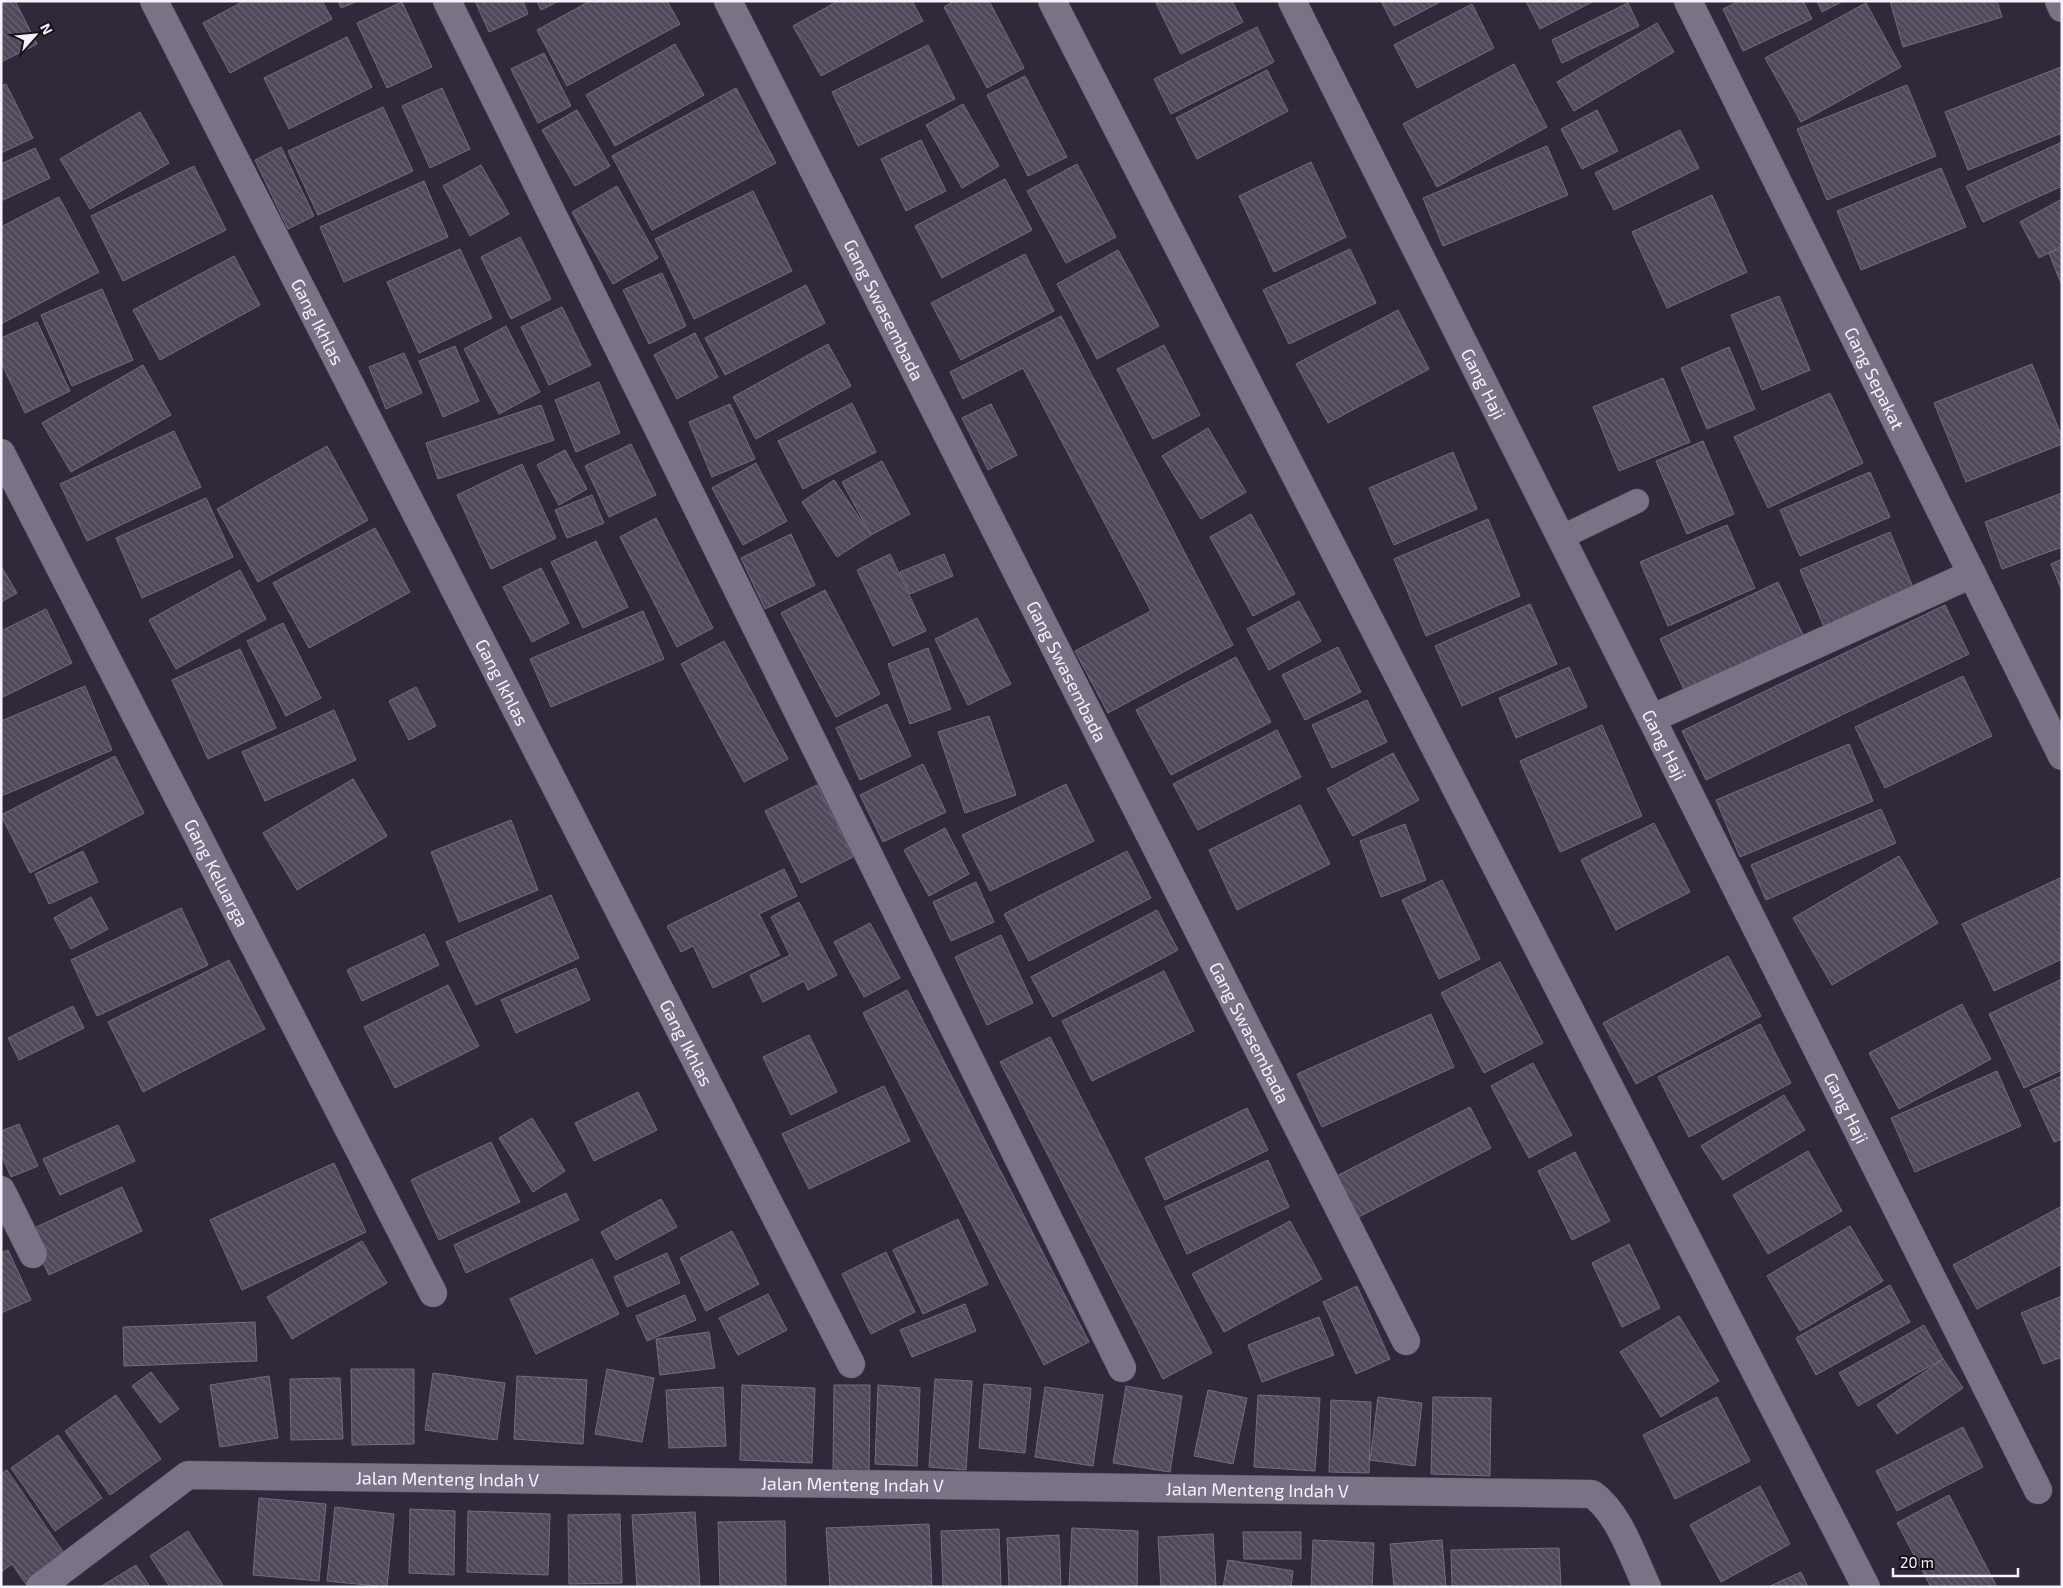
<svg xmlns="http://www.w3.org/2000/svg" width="2063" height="1588" viewBox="0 0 2063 1588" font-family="'Exo 2',sans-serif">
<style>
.building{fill:url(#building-back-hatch);stroke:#736d7f}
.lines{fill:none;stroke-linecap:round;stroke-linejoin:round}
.service-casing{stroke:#4c4855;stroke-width:25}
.minor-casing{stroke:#4c4855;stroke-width:29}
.service{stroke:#797385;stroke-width:24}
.minor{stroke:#797385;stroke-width:28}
.labels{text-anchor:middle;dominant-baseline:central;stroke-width:4;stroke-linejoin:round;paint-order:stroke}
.street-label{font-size:18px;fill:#f5f2fc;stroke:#16131a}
</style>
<defs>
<pattern id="building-back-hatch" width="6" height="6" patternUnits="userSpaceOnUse" patternTransform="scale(1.25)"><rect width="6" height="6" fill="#4f4859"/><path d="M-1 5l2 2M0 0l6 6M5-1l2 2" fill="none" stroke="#696372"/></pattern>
</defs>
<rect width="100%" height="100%" fill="#2f2939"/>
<!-- building -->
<g class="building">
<path d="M1,1H15L37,44L1,62Z"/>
<path d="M244,1H322L332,19L230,73L203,23Z"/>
<path d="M338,1H358L341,8Z"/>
<path d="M475,1H523L528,14L489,32Z"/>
<path d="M537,1H559L541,10Z"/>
<path d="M590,1H667L680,24L567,86L537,30Z"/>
<path d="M838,1H912L923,21L821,76L793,26Z"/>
<path d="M954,1H989L1024,68L987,88L944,7Z"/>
<path d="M1155,1H1232L1243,22L1181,54Z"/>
<path d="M1381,1H1442L1394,26Z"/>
<path d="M1526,1H1594L1540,29Z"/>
<path d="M1739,1H1803L1812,19L1743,51L1723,9Z"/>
<path d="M1817,1H1843L1822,12Z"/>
<path d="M1890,1H1997L2002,17L1903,47Z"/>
<path d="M402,2L432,67L387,88L357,23Z"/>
<path d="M1628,3L1639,26L1562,63L1552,40Z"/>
<path d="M1866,3L1901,67L1801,122L1765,58Z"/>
<path d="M1472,4L1494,48L1417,88L1394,45Z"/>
<path d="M1657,23L1674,52L1574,111L1557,82Z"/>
<path d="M1257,27L1274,62L1171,114L1154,79Z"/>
<path d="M347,37L372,87L289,129L264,78Z"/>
<path d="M675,44L704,95L615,146L586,95Z"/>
<path d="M928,45L955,99L858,146L832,92Z"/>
<path d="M544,53L571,106L538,123L511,69Z"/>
<path d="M1514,64L1547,127L1437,187L1403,124Z"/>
<path d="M2061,67L2062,133L1968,170L1945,112Z"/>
<path d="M1267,70L1288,111L1197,159L1176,118Z"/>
<path d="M1025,76L1067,157L1028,176L987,95Z"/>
<path d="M6,84L33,138L1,153V86Z"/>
<path d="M1907,85L1936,156L1827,200L1797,129Z"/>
<path d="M442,88L470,149L430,168L402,106Z"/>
<path d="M736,88L776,163L652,230L612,156Z"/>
<path d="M963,104L999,166L962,188L926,125Z"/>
<path d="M383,107L413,171L318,215L288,151Z"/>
<path d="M577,110L610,166L575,186L542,130Z"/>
<path d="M1597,110L1618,151L1582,169L1561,129Z"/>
<path d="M140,112L169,163L90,209L60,159Z"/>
<path d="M1680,130L1699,168L1614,210L1595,173Z"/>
<path d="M921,140L946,191L906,211L881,159Z"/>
<path d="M2062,142V186L1983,222L1966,186Z"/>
<path d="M1547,146L1568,195L1443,246L1423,198Z"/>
<path d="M281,147L314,216L288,229L255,160Z"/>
<path d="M35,148L50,178L1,201V164Z"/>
<path d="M1311,162L1346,237L1274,272L1239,196Z"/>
<path d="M1077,164L1116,237L1066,263L1027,191Z"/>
<path d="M481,165L509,214L470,236L443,186Z"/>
<path d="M194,166L226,230L123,281L91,216Z"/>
<path d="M1941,168L1966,227L1861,270L1837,211Z"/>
<path d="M1005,179L1032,230L942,278L915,226Z"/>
<path d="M424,181L448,237L344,282L320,227Z"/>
<path d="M617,186L658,258L613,284L572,212Z"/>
<path d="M753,191L792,271L694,319L655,239Z"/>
<path d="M1712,195L1747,272L1667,308L1632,232Z"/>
<path d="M59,197L99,272L1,324V227Z"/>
<path d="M2062,199V246L2039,258L2020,222Z"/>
<path d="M520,237L551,299L511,319L481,257Z"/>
<path d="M2062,248V286L2049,253Z"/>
<path d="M460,249L492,318L419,353L387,282Z"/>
<path d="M1350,249L1376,303L1289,344L1263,290Z"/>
<path d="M1118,250L1159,326L1097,359L1057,284Z"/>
<path d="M1025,254L1054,311L961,360L931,303Z"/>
<path d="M234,256L260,305L160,360L133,310Z"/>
<path d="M662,273L686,326L649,344L623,290Z"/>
<path d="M806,285L825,323L725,375L705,338Z"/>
<path d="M102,289L133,360L72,386L41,315Z"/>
<path d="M1779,296L1810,370L1762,390L1731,315Z"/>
<path d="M562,307L591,365L549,385L521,327Z"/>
<path d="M1398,310L1429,369L1328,423L1296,364Z"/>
<path d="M1061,316L1233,645L1108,713L1075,651L1151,611L1023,368L963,399L950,372Z"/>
<path d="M37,322L70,391L25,413L1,362V338Z"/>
<path d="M506,326L540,392L499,414L464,349Z"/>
<path d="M695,333L718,377L677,399L654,355Z"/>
<path d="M828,344L851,386L756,439L733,397Z"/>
<path d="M1164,345L1200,415L1153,439L1117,369Z"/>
<path d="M455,346L479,401L443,417L419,361Z"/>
<path d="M1729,347L1755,409L1707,429L1681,368Z"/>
<path d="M404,353L422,393L386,409L369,367Z"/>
<path d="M2032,364L2062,437V444L1966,482L1934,403Z"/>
<path d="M143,365L171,415L71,472L42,423Z"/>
<path d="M1663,378L1690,442L1619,471L1593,407Z"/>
<path d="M599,382L620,433L576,452L555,400Z"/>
<path d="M1830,393L1863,463L1768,508L1734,437Z"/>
<path d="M852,403L876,452L803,489L778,441Z"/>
<path d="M730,404L755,459L712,477L689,422Z"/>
<path d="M991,404L1017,455L988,470L962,418Z"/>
<path d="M541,405L554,440L438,479L426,443Z"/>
<path d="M1208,428L1246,492L1201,519L1162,456Z"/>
<path d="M174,431L201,487L87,541L60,484Z"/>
<path d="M1703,441L1734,514L1687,534L1656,461Z"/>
<path d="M631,444L656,495L609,517L585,466Z"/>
<path d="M327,446L368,520L258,582L217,509Z"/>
<path d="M565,450L587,489L559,505L537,465Z"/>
<path d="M1453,452L1477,509L1394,545L1369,488Z"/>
<path d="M882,461L910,514L871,535L842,482Z"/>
<path d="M756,463L787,521L743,545L712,488Z"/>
<path d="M522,464L556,538L491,569L457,495Z"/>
<path d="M1870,472L1890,517L1800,556L1780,510Z"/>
<path d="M834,480L871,535L837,557L802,502Z"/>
<path d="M2062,493V547L2002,569L1985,522Z"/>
<path d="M592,495L604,523L567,538L555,510Z"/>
<path d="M206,498L233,557L142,598L116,538Z"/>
<path d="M1251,514L1295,594L1253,616L1210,537Z"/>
<path d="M656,518L713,628L677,647L620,537Z"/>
<path d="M1488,519L1520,596L1426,636L1394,559Z"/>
<path d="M1727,525L1755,588L1668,626L1640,562Z"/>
<path d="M375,528L410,592L309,648L273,583Z"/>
<path d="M1890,532L1917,597L1827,634L1800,570Z"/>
<path d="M791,534L815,585L765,609L741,558Z"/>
<path d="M596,541L628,607L583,628L551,562Z"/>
<path d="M890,554L926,631L893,646L857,570Z"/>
<path d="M944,554L953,576L910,594L900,572Z"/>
<path d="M2062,559V591L2051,564Z"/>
<path d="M1,566L17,593L1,602Z"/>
<path d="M541,568L569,623L532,642L503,587Z"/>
<path d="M240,570L266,619L176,669L149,620Z"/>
<path d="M1778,582L1804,637L1686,694L1660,639Z"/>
<path d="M825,590L880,694L836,717L781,613Z"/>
<path d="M1299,601L1321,641L1269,670L1247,629Z"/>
<path d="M1530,604L1557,664L1462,706L1435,646Z"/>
<path d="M1945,605L1969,654L1706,780L1682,731Z"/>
<path d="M46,609L72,663L1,698V631Z"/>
<path d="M643,611L664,659L551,707L530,659Z"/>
<path d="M977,618L1011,684L968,705L935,639Z"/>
<path d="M283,623L321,698L286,716L247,641Z"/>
<path d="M724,641L788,759L744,782L681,664Z"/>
<path d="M1338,647L1361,692L1305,720L1282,675Z"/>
<path d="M928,648L951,709L910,724L888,664Z"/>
<path d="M240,649L276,728L208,759L172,680Z"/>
<path d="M1236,657L1271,722L1171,775L1136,710Z"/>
<path d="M1569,667L1587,707L1516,738L1499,698Z"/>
<path d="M1963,676L1992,736L1885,788L1855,727Z"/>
<path d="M85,686L112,750L1,796V721Z"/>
<path d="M416,687L436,726L409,740L389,701Z"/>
<path d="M1367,700L1387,742L1332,768L1312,725Z"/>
<path d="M887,704L911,756L860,780L836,728Z"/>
<path d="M334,710L356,760L265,801L242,752Z"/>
<path d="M989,716L1016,795L965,813L938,732Z"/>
<path d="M1602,725L1642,816L1560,852L1520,761Z"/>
<path d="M1277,730L1301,777L1198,830L1173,784Z"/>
<path d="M1849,744L1873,801L1740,857L1716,800Z"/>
<path d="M1393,753L1419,800L1353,836L1327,789Z"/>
<path d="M115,756L144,813L30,873L1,815Z"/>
<path d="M923,764L946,812L883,842L860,795Z"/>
<path d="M353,779L387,836L297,890L263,833Z"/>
<path d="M1066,784L1094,841L990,891L962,835Z"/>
<path d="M817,785L853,857L801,883L765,811Z"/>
<path d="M1300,805L1330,864L1237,910L1209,850Z"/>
<path d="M1881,809L1896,843L1766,900L1751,865Z"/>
<path d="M511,820L538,890L459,922L431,852Z"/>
<path d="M1654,823L1690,892L1616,930L1581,860Z"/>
<path d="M1405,824L1426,880L1381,897L1360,841Z"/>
<path d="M945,828L969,874L929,896L904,850Z"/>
<path d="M83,851L98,882L49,904L35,874Z"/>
<path d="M1127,851L1151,898L1029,961L1004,914Z"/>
<path d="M1899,856L1938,923L1832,985L1793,918Z"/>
<path d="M784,869L797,896L759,914L780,955L713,988L693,946L681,952L667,926Z"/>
<path d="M2062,877V959L1994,991L1962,924Z"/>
<path d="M1442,880L1480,959L1439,979L1402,900Z"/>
<path d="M976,882L994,922L951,941L933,902Z"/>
<path d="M551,895L579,958L476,1005L446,942Z"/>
<path d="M91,897L108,929L71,949L54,918Z"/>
<path d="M799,902L837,975L808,990L804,981L763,1002L750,975L790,955L771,917Z"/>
<path d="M181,908L208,965L97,1016L71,960Z"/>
<path d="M1157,910L1178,950L1053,1017L1031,977Z"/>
<path d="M870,923L900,978L864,997L834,942Z"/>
<path d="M424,934L439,965L362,1001L347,970Z"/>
<path d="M1001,935L1033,1003L987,1025L955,957Z"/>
<path d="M1728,956L1761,1016L1636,1084L1603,1023Z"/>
<path d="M229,960L265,1029L143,1092L108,1022Z"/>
<path d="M1500,962L1543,1043L1484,1073L1441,993Z"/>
<path d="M576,968L590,1000L516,1033L501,1000Z"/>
<path d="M1164,971L1194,1031L1092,1081L1062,1021Z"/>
<path d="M2062,979V1070L2024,1088L1989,1014Z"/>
<path d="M448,985L479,1046L395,1088L364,1027Z"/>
<path d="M907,990L1089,1342L1044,1365L863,1013Z"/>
<path d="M1962,1004L1991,1059L1899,1109L1869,1053Z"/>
<path d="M73,1006L84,1028L19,1060L8,1038Z"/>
<path d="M1431,1014L1454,1067L1322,1127L1297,1074Z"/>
<path d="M1760,1024L1791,1083L1689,1137L1658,1077Z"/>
<path d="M809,1035L837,1092L791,1115L763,1057Z"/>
<path d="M1050,1037L1212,1353L1163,1379L1000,1062Z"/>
<path d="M1533,1063L1572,1135L1529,1158L1491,1086Z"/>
<path d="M1997,1071L2021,1126L1915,1172L1891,1118Z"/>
<path d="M2062,1076V1139L2054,1142L2030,1090Z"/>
<path d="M884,1086L910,1141L809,1189L782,1134Z"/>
<path d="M638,1092L657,1130L594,1161L575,1123Z"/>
<path d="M1784,1095L1805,1130L1723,1180L1701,1146Z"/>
<path d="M1470,1107L1491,1148L1353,1220L1331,1179Z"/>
<path d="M1247,1108L1268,1150L1165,1200L1145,1158Z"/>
<path d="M532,1118L565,1171L533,1192L499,1138Z"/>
<path d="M19,1124L38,1166L11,1177L1,1154V1131Z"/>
<path d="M118,1125L135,1161L60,1195L43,1159Z"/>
<path d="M491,1142L520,1202L439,1240L411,1180Z"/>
<path d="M1808,1151L1842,1211L1768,1254L1733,1195Z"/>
<path d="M1575,1152L1610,1221L1572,1240L1538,1171Z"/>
<path d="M1268,1160L1289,1207L1187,1254L1165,1207Z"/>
<path d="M334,1163L366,1232L242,1290L210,1220Z"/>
<path d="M122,1187L142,1231L49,1275L28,1231Z"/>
<path d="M566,1193L579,1220L466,1273L454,1245Z"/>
<path d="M661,1199L677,1227L616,1260L601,1232Z"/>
<path d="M2062,1206V1264L1977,1309L1953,1265Z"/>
<path d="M958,1219L988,1284L923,1314L893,1250Z"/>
<path d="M1290,1221L1322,1279L1224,1332L1192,1274Z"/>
<path d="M1850,1226L1883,1281L1800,1331L1767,1276Z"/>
<path d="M732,1231L759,1284L706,1311L680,1258Z"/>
<path d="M362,1241L387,1283L292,1339L267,1297Z"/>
<path d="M1629,1244L1660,1308L1622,1327L1592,1263Z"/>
<path d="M8,1250L31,1300L1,1313V1253Z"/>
<path d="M886,1252L915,1312L871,1334L842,1274Z"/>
<path d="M667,1253L680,1283L627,1307L614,1277Z"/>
<path d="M592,1259L619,1314L536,1354L510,1299Z"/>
<path d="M1890,1285L1910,1322L1816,1375L1796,1338Z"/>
<path d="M1357,1286L1390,1359L1356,1374L1323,1302Z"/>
<path d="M768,1294L787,1330L738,1355L719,1318Z"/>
<path d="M685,1295L696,1320L647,1341L636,1316Z"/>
<path d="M2062,1296V1357L2043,1364L2021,1313Z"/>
<path d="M965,1304L976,1331L912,1357L900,1330Z"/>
<path d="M1679,1316L1719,1381L1661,1417L1620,1352Z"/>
<path d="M1319,1317L1334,1355L1262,1382L1248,1345Z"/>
<path d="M255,1322L257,1361L124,1366L123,1327Z"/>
<path d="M1924,1325L1943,1359L1858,1406L1839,1373Z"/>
<path d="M709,1332L715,1368L660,1375L656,1339Z"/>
<path d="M1943,1359L1963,1388L1897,1434L1877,1405Z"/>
<path d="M351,1369H414V1444L352,1445Z"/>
<path d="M607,1369L654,1378L642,1442L595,1434Z"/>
<path d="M151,1372L179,1409L160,1423L132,1386Z"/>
<path d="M433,1373L505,1383L497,1440L425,1430Z"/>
<path d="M269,1376L278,1438L220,1447L210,1385Z"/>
<path d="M517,1376L587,1380L583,1444L514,1439Z"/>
<path d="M340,1378L343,1439L291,1440L290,1379Z"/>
<path d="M935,1379L972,1381L966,1470L929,1467Z"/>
<path d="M984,1384L1031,1388L1025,1453L979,1448Z"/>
<path d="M742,1385L815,1388L812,1463L740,1460Z"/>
<path d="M834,1385H870L869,1472L833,1471Z"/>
<path d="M878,1385L920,1388L917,1466L875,1464Z"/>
<path d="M1126,1386L1182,1396L1170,1472L1113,1463Z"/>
<path d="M723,1387L726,1446L669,1448L666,1390Z"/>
<path d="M1045,1387L1103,1395L1093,1466L1035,1457Z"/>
<path d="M1208,1390L1247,1398L1233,1464L1194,1456Z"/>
<path d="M116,1395L161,1459L110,1495L65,1431Z"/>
<path d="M1258,1395L1320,1398L1315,1471L1254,1467Z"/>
<path d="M1378,1397L1422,1403L1415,1466L1370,1460Z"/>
<path d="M1433,1397L1491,1398L1490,1476L1431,1474Z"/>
<path d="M1717,1397L1750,1461L1675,1499L1643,1435Z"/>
<path d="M1331,1400L1371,1402L1369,1473L1329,1472Z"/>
<path d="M1963,1427L1983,1467L1897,1511L1876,1471Z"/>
<path d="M58,1435L102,1498L55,1531L11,1468Z"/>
<path d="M7,1470L68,1559L28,1587L12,1564L1,1572V1474Z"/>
<path d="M1760,1486L1790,1544L1721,1582L1690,1525Z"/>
<path d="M1949,1495L1997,1587H1931L1897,1523Z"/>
<path d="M259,1498L326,1504L319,1581L253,1575Z"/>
<path d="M335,1507L394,1514L387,1587L327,1581Z"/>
<path d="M410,1509L455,1511L454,1575L409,1573Z"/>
<path d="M468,1511L550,1514L548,1575L467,1572Z"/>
<path d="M695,1512L700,1587H637L632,1515Z"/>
<path d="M620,1514L622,1583L569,1584L568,1515Z"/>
<path d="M785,1521L786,1587H720L718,1522Z"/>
<path d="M929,1524L932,1587H830L826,1528Z"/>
<path d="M1072,1528L1138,1531L1137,1587H1069Z"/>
<path d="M999,1529L1001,1587H943L941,1531Z"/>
<path d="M188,1531L224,1587H170L150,1556Z"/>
<path d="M1243,1532H1301V1559H1244Z"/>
<path d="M1213,1534L1216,1587H1161L1158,1537Z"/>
<path d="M1059,1535L1061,1587H1009L1007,1538Z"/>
<path d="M1313,1540L1374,1543L1372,1587H1311Z"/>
<path d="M1442,1540L1446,1587H1394L1390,1544Z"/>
<path d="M1559,1548L1561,1587H1452L1451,1550Z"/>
<path d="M1228,1560L1293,1571L1291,1587H1223Z"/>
<path d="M136,1565L150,1587H100Z"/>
<path d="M1801,1572L1808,1587H1768Z"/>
</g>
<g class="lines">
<!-- service casing -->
<g class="service-casing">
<path id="service" d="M1562,537L1637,501"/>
</g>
<!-- minor casing -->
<g class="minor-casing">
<g id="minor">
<path id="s1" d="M154,1L851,1364"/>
<path d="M447,1L1122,1368"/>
<path id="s2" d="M728,1L1406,1341"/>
<path d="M1052,1L1866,1587"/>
<path id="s3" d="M1292,1L2038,1490"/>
<path id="s4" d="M1688,1L2062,756"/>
<path d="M2059,1L2062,8"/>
<path id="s5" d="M1,453L433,1293"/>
<path d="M1653,718L1972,574"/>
<path d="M1,1190L33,1254"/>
<path id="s6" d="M40,1587L188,1475L1592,1494C1619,1513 1633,1557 1647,1587"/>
</g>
</g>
<!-- service -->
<use href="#service" class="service"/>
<!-- minor -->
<use href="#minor" class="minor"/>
</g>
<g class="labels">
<!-- street labels -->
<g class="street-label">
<text stroke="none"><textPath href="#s2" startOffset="346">Gang Swasembada</textPath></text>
<text stroke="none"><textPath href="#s1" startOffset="360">Gang Ikhlas</textPath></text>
<text stroke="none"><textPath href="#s4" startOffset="421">Gang Sepakat</textPath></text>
<text stroke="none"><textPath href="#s3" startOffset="428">Gang Haji</textPath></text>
<text stroke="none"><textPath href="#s2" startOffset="751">Gang Swasembada</textPath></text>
<text stroke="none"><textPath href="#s1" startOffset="765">Gang Ikhlas</textPath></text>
<text stroke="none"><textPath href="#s3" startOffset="832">Gang Haji</textPath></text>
<text stroke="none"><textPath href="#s5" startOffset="472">Gang Keluarga</textPath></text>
<text stroke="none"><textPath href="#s2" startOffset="1156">Gang Swasembada</textPath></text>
<text stroke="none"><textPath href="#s1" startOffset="1170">Gang Ikhlas</textPath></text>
<text stroke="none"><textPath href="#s3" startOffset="1238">Gang Haji</textPath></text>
<text stroke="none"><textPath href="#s6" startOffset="445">Jalan Menteng Indah V</textPath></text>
<text stroke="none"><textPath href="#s6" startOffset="850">Jalan Menteng Indah V</textPath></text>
<text stroke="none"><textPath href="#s6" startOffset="1255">Jalan Menteng Indah V</textPath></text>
</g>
</g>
<!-- border -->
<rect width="2063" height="1588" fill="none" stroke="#f5f2fc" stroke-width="5"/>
<!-- north arrow -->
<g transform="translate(35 35) rotate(63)" stroke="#16131a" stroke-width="4" paint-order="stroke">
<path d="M0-4L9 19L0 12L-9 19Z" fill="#f5f2fc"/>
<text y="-8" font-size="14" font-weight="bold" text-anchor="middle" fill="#f5f2fc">N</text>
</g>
<!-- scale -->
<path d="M1893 1568v8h125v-8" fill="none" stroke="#f5f2fc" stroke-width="2.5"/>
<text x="1900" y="1568" font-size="15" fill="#f5f2fc" stroke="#16131a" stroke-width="4" paint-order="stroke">20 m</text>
</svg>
